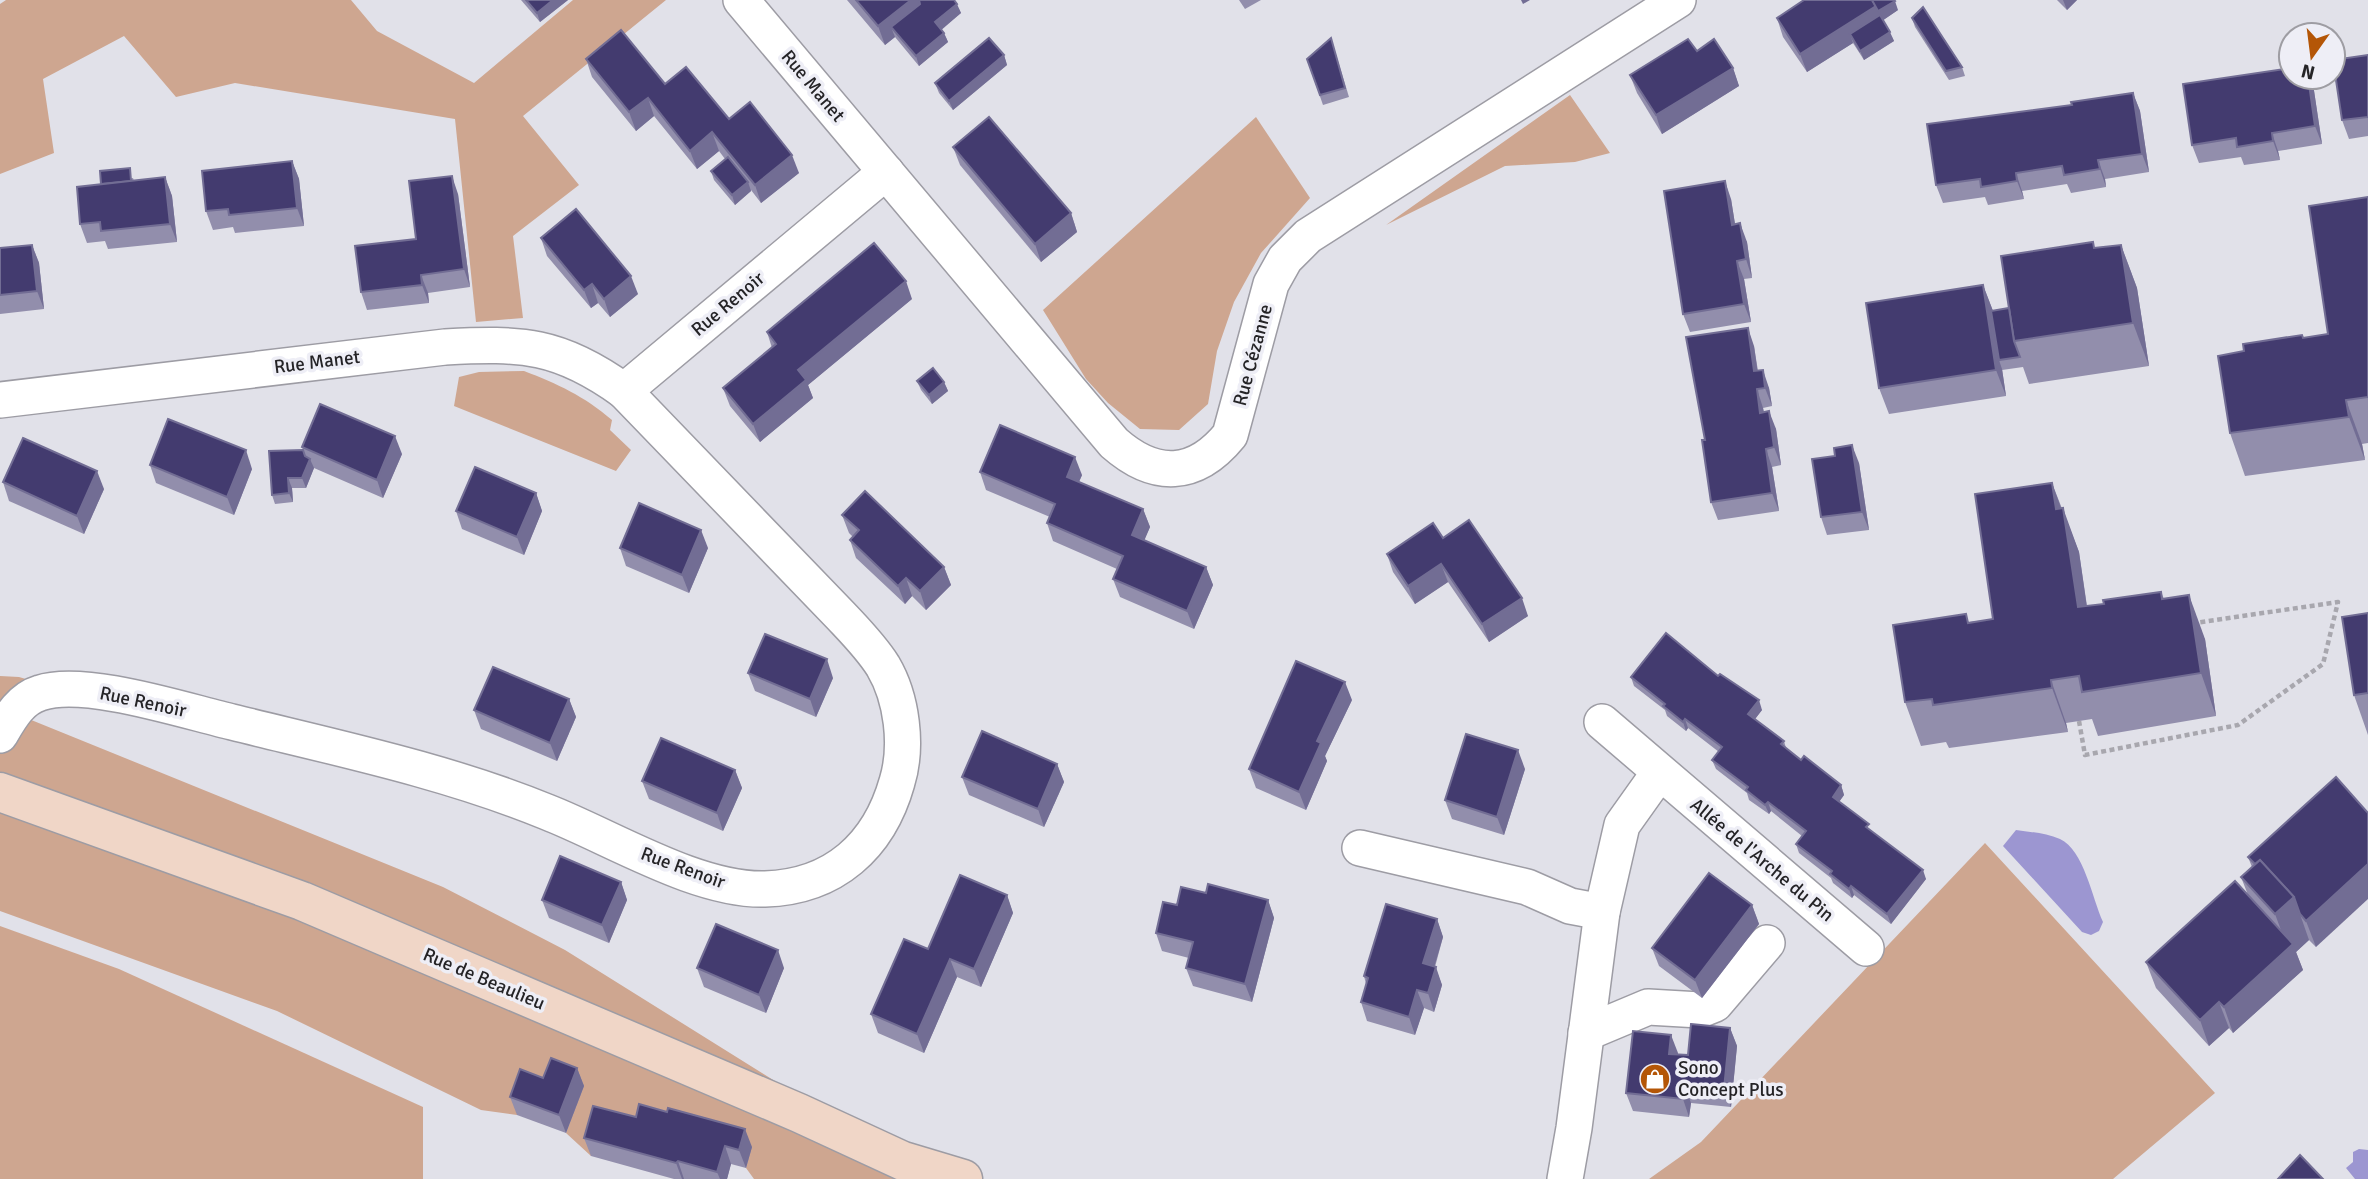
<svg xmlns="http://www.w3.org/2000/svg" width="2368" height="1179" viewBox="0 0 2368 1179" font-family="Signika,sans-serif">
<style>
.green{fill:#cea690}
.water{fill:#9c96d1}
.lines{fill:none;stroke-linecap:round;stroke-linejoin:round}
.street-casing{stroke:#9d9ca4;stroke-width:38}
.secondary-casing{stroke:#9d9ca4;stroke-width:41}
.path{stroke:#a8a7ae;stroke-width:4.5;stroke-dasharray:5 3.5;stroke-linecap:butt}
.street{stroke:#fff;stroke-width:35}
.secondary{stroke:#f0d6c7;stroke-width:38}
.wall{fill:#928eac}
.shaded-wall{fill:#726d94}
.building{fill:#433b6f;stroke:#726d94;stroke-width:2}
.labels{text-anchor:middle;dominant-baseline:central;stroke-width:7;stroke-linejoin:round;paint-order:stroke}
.street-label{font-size:19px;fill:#252427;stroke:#eeeef6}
.poi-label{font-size:19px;fill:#252427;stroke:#eeeef6;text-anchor:start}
</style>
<rect width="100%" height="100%" fill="#e1e1e9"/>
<!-- green -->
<g class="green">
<path d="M6,0H351L377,31L474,83L573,0H666L523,116L579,185L513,236L523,318L476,322L455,119L235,83L176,97L124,36L43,79L54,153L0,174V4Z"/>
<path d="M1570,95L1610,153L1575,162L1505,166L1386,225Z"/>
<path d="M1256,117L1310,198L1261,253L1234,302L1217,351L1208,404L1179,430L1140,429L1108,403L1086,379L1043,310Z"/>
<path d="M524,371C558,384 584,396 612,420L610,430L631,450L616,471L454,406L459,377L479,372Z"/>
<path d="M0,676L19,677L60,689L14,713L443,887L565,950L903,1161L963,1179H754L746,1168L751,1147L600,1124L591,1156L566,1133L583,1086L517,1115L481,1110L277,1011L0,911Z"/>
<path d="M1985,843L2215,1093L2113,1179H1649L1701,1142Z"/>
<path d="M0,926L119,969L423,1107V1179H0Z"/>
</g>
<!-- water -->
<g class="water">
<path d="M2016,830C2030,832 2046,833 2060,839C2084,850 2092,898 2103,922L2099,931L2091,935L2082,932L2003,846Z"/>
<path d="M2359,1149L2368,1150V1179H2355L2346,1168L2353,1162V1152Z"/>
</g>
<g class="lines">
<!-- street casing -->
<g class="street-casing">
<g id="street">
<path d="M741,0L1114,443C1155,479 1195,478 1230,435L1271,284L1285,259L1308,236L1678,0"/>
<path d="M0,400L445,347C522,343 559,344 624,391"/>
<path d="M1602,722L1866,948"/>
<path d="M0,735C10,718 20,699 40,693C85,678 185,711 232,722C337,748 447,771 547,812C611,837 697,891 765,889C834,887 879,846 897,782C908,746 902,698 883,666C871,647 856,632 841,616L624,391L886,172"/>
<path d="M1360,848L1527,887L1570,906L1602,912"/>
<path d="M1586,1033L1648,1007L1700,1010L1715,1004L1767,943"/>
<path d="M1565,1179L1574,1128L1602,912L1622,825L1659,773"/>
</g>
</g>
<!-- secondary casing -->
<g class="secondary-casing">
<path id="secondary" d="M0,792L302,901L799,1113L903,1161L963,1179"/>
</g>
<!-- path -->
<path class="path" d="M2079,721L2085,755L2238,725L2323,664L2338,602L2195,623"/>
<!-- street -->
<use href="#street" class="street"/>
<!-- secondary -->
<use href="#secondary" class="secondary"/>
</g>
<!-- wall -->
<g class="wall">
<path d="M521,0H568L540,22Z"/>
<path d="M847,0H954L961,13L941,29L944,33L948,42L919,66L895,37L885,45Z"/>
<path d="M1239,0H1261L1245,9Z"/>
<path d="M2057,0H2077L2067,10Z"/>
<path d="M1898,10L1883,20L1894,41L1864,60L1853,43L1807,72L1783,37L1777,18Z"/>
<path d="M1912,18L1962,67L1965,76L1949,80L1915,27Z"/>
<path d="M1331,38L1349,97L1323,105L1307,59Z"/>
<path d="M1697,51L1733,68L1739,86L1662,134L1637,93L1630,75Z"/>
<path d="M1004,55L1007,65L953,110L939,93L935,83Z"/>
<path d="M2368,55V136L2349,139L2342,120Z"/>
<path d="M586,59L665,84L729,119L799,173L761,203L751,190V191L735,205L714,180L711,171L725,159L719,151L697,169L654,116L636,131L592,77Z"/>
<path d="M2313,84L2322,144L2278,151L2280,160L2244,165L2241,157L2199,163L2192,145Z"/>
<path d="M2133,93L2140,111L2149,172L2105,179L2106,187L2071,193L2067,184L2022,191L2024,199L1988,205L1985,197L1943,203L1936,185L2072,105Z"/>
<path d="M953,147L1071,213L1077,232L1041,262L960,165Z"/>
<path d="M292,161L299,179L304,226L235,233L233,227L213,230L206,211Z"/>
<path d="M165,177L172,196L177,242L108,249L105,241L87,243L80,224L101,184L133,178L134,181Z"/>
<path d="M458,194L470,287L428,293L429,303L367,310L361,292L416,239Z"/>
<path d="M2368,197V443L2362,444L2365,460L2245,476L2230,433L2302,335L2303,338L2328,334Z"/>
<path d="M1731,199L1735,224L1747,242L1752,278L1744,279L1751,322L1690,332L1683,314Z"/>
<path d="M541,238L638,294L610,317L598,303L591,308L547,256Z"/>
<path d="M32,245L39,263L44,309L0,314V248Z"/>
<path d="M2121,245L2137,288L2149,366L2029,384L2023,367L2002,370V369L2006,396L1889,414L1879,388L1983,285L1993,311L2009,308L2096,248Z"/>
<path d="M912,299L808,385L813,398L760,442L730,406L723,388L772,348L767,332Z"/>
<path d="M1754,346L1758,371L1769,388L1772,406L1763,408L1764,412L1776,429L1781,465L1772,467L1779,511L1718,520L1711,502L1705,440Z"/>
<path d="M917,381L944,382L948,391L932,404L921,390Z"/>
<path d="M302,447L402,454L383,498L314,468L306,488H292L293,502L275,504L272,495L303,450Z"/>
<path d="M1859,463L1869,530L1827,535L1821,517Z"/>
<path d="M150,465L252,469L234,515L156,483Z"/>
<path d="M980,472L1082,475L1079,482L1143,509L1150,527L1144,540L1206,567L1213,585L1194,629L1120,597L1113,579L1117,569L1053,541L1047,523L1050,517L986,490Z"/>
<path d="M3,482L104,489L84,534L9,501Z"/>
<path d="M2052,483L2079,552L2087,606L2104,604L2161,592L2164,599L2205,639L2216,716L2098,736L2092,719L2066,723L2068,732L1949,748L1946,742L1921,746L1905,702L1969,622L1993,619Z"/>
<path d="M536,493L542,511L524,555L462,529L456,511Z"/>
<path d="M842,515L944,567L951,585L926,610L912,596L905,604L856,558L850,540L853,537L849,533Z"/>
<path d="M1443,538L1528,616L1489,642L1448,582L1415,604L1393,572L1387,554Z"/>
<path d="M620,548H708L689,593L626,566Z"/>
<path d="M2368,613V735L2354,695Z"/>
<path d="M748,673L833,678L816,717L755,691Z"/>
<path d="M1718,676L1762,710L1755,719L1784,741L1786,748L1801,760L1841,785L1844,795L1839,802L1926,879L1891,924L1854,895L1852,898L1833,883L1831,878L1799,853L1796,844L1802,836L1771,811L1769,814L1749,800L1747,793L1716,769L1712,760L1719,752L1688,728L1686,731L1667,716L1665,710L1634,686L1631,677Z"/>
<path d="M569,699L576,717L557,761L481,729L474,710Z"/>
<path d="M1352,700L1325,756L1327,761L1306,810L1256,788L1249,769Z"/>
<path d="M1057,764L1064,782L1044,827L969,795L962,777Z"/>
<path d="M1525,769L1504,835L1452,819L1445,800Z"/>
<path d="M735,770L742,788L723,831L649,799L642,781Z"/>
<path d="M2336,777L2316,947L2309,940L2296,952L2303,970L2233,1033L2229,1028L2209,1046L2156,988L2146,962L2248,895L2241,877L2252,867L2248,857Z"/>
<path d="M621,882L627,900L609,943L549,918L542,900Z"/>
<path d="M1206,893L1268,900L1274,918L1252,1002L1193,986L1186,968L1189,958L1162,951L1156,933L1177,905Z"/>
<path d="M1007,895L1013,913L981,987L957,977L924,1053L878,1033L871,1014L928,949Z"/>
<path d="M1752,905L1759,924L1702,998L1659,966L1652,948Z"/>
<path d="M1437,919L1443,937L1435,967L1442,985L1434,1012L1424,1008L1415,1035L1367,1021L1361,1002L1366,984L1364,976Z"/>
<path d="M697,968H784L766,1013L704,987Z"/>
<path d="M1730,1028L1737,1046L1731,1107L1691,1103L1689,1117L1633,1111L1626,1093L1678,1053V1054L1688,1055Z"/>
<path d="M577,1068L584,1086L566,1133L517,1115L510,1097L543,1078Z"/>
<path d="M584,1138L752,1147L746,1168L731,1164L727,1179H674L591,1156Z"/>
</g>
<!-- shaded-wall -->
<g class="shaded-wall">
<path d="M553,0H568L540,22L537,13Z"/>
<path d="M911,0H919L923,13L891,27L895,37L885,45L878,26Z"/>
<path d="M1521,0H1530L1523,4Z"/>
<path d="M2063,0H2077L2067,10Z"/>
<path d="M1895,1L1898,10L1882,21L1850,34L1853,43L1807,72L1800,54L1876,6Z"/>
<path d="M957,4L961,13L939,32L935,22Z"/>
<path d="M1890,32L1894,41L1864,60L1860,51Z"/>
<path d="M944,33L948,42L919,66L916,56Z"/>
<path d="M1004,55L1007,65L953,110L949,101Z"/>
<path d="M1733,68L1739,86L1662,134L1656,115Z"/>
<path d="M2308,77H2310L2313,84L2322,144L2315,126Z"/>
<path d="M2133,93L2140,111L2149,172L2142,154Z"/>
<path d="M648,98L654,116L636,131L629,112Z"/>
<path d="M712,132L719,151L697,169L690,151Z"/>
<path d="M2272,133L2278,151L2280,160L2273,141Z"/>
<path d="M792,155L799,173L761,203L755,185Z"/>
<path d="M2098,160L2105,179L2106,187L2100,169Z"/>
<path d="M292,161L299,179L304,226L297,208Z"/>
<path d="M2016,173L2022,191L2024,199L2017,181Z"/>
<path d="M452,176L458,194L470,287L464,269Z"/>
<path d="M165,177L172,196L177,242L170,224Z"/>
<path d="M1725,181L1731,199L1738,243L1732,225Z"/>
<path d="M748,182L751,191L735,205L732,195Z"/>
<path d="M1071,213L1077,232L1041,262L1035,244Z"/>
<path d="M1740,223L1747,242L1752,278L1746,259Z"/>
<path d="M32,245L39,263L44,309L37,291Z"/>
<path d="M2121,245L2137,288L2149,366L2133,323Z"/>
<path d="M1737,261L1744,279L1751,322L1744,304Z"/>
<path d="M421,275L428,293L429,303L422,285Z"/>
<path d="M631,276L638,294L610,317L604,299Z"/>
<path d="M906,281L912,299L808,385L813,398L760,442L753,424L798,370Z"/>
<path d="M592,284L598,303L591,308L584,290Z"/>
<path d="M1983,285L1993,311L1999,360L2002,369L2006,396L1996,370Z"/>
<path d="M1748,328L1754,346L1760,389L1754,371Z"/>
<path d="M1763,370L1769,388L1772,406L1765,388Z"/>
<path d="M944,382L948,391L932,404L929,395Z"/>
<path d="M1757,389L1763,408L1767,431L1760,413Z"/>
<path d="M2346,400L2362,444L2365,460L2349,417Z"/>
<path d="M1769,411L1776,429L1781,465L1774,447Z"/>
<path d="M395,436L402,454L383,498L377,480Z"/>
<path d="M1852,445L1859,463L1869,530L1862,512Z"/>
<path d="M1766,449L1772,467L1779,511L1772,493Z"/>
<path d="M246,450L252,469L234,515L227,497Z"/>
<path d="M1075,457L1082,475L1073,495L1067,477Z"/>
<path d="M310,459L314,468L306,488L302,478Z"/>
<path d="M97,471L104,489L84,534L77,516Z"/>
<path d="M288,478L292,488L293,502L289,493Z"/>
<path d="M2052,483L2064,516L2063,508L2079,552L2093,650L2078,607L2056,509Z"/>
<path d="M536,493L542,511L524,555L517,537Z"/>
<path d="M1143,509L1150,527L1139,553L1132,535Z"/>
<path d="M701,530L708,548L689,593L682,575Z"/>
<path d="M1441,564L1448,582L1415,604L1408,586Z"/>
<path d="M944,567L951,585L926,610L920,591Z"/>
<path d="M1206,567L1213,585L1194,629L1187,611Z"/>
<path d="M906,578L912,596L905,604L898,586Z"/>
<path d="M2189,595L2205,639L2216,716L2201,673Z"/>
<path d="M1522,598L1528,616L1489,642L1482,624Z"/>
<path d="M827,659L833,678L816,717L810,699Z"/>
<path d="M2051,680L2066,723L2068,732L2052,688Z"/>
<path d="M1345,682L1352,700L1325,756L1327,761L1306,810L1299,792L1317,741Z"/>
<path d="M569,699L576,717L557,761L550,743Z"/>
<path d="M1759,700L1762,710L1752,723L1748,714Z"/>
<path d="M1685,719L1688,728L1686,731L1683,722Z"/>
<path d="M1518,750L1525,769L1504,835L1497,817Z"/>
<path d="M1057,764L1064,782L1044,827L1038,809Z"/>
<path d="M735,770L742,788L723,831L717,813Z"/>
<path d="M1841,785L1844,795L1836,806L1833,797Z"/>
<path d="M1768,802L1771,811L1769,814L1765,805Z"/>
<path d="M2368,864V899L2316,947L2306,921Z"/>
<path d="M1923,870L1926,879L1891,924L1887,914Z"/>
<path d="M621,882L627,900L609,943L602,925Z"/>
<path d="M1851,886L1854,895L1852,898L1849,889Z"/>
<path d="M1007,895L1013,913L981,987L974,969Z"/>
<path d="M2294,897L2309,940L2296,952L2303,970L2233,1033L2224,1007L2288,949L2275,914Z"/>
<path d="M1268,900L1274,918L1252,1002L1245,984Z"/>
<path d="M1752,905L1759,924L1702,998L1695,980Z"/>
<path d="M1437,919L1443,937L1430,981L1423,963Z"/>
<path d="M778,950L784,968L766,1013L759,995Z"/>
<path d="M950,959L957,977L924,1053L917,1034Z"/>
<path d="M1436,967L1442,985L1434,1012L1428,993Z"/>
<path d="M1417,990L1424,1008L1415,1035L1409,1017Z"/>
<path d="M2219,1002L2229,1028L2209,1046L2200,1020Z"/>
<path d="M1730,1028L1737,1046L1731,1107L1724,1089Z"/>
<path d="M1671,1035L1678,1053L1676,1072L1669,1054Z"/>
<path d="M577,1068L584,1086L566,1133L559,1115Z"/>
<path d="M1684,1084L1691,1103L1689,1117L1683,1099Z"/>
<path d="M745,1129L752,1147L746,1168L739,1150Z"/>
<path d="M725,1146L731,1164L727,1179H720L717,1172Z"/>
<path d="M678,1161L684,1179H682L676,1163Z"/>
</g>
<!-- building -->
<g class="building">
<path d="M526,0H553L537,13Z"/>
<path d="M856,0H911L878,26Z"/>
<path d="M919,0H954L957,4L935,22L944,33L916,56L891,27L920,4Z"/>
<path d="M1804,0H1872L1876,6L1800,54L1777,18Z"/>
<path d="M1872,0H1894L1895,1L1878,11Z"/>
<path d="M1923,7L1943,38L1962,67L1946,71L1912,18Z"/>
<path d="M1880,15L1890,32L1860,51L1850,34Z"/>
<path d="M621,30L665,84L686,67L729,119L750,102L792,155L755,185L712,132L690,151L648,98L629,112L586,59Z"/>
<path d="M989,38L1004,55L949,101L935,83Z"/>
<path d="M1331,38L1345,88L1320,95L1307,59Z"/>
<path d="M1688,39L1697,51L1714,39L1733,68L1656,115L1630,75Z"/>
<path d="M2368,55V117L2342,120L2333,60Z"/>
<path d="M2291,68V77H2308L2315,126L2272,133L2273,141L2237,147L2236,138L2192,145L2183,84Z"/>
<path d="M2133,93L2142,154L2098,160L2100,169L2064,175L2062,166L2016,173L2017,181L1981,187L1980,179L1936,185L1927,124L2072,105L2071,102Z"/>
<path d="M989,117L1071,213L1035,244L953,147Z"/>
<path d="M728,157L748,182L732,195L711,171Z"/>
<path d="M292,161L297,208L229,215L228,209L206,211L202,171Z"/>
<path d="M130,168L131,181L101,184L100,171Z"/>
<path d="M452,176L464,269L421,275L422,285L361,292L355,246L416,239L409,181Z"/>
<path d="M165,177L170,224L101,231L100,222L80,224L77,187Z"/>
<path d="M1725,181L1732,225L1740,223L1746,259L1737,261L1744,304L1683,314L1664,191Z"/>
<path d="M2368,197V397L2346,400L2349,417L2230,433L2218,356L2244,351L2243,344L2302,335L2303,338L2328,334L2309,206Z"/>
<path d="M576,209L631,276L604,299L592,284L584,290L541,238Z"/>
<path d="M2093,242L2094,248L2121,245L2133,323L2014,341L2001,256Z"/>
<path d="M874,243L906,281L798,370L806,380L753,424L723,388L776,344L767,332Z"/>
<path d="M32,245L37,291L0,295V248Z"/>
<path d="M1983,285L1996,370L1879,388L1866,303Z"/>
<path d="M2009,308L2014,341L2020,357L1999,360L1991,311Z"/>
<path d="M1748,328L1754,371L1763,370L1765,388L1757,389L1760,413L1769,411L1774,447L1766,449L1772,493L1711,502L1702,440H1705L1686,337Z"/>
<path d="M933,368L944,382L929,395L917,381Z"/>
<path d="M320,404L395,436L377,480L302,447Z"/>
<path d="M168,419L246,450L227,497L150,465Z"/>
<path d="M1000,425L1075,457L1067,477L1143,509L1132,535L1206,567L1187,611L1113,579L1123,556L1047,523L1055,504L980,472Z"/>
<path d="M23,438L97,471L77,516L3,482Z"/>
<path d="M1852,445L1862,512L1821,517L1812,459L1835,456L1834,448Z"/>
<path d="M303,450L305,456L310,459L302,478H288L289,493L272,495L269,451Z"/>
<path d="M475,467L536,493L517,537L456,511Z"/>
<path d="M2052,483L2056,509L2063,508L2078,607L2104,604L2103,600L2161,592L2162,599L2189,595L2201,673L2082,692L2079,676L2051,680L2052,688L1933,705L1932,699L1905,702L1893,625L1966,614L1968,623L1993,619L1975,494Z"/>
<path d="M865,491L944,567L920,591L906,578L898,586L850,540L859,530L842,515Z"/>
<path d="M639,503L701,530L682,575L620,548Z"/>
<path d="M1469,520L1522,598L1482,624L1441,564L1408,586L1387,554L1433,523L1443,538Z"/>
<path d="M2368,613V693L2354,695L2342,617Z"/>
<path d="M1666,633L1718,676L1720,674L1759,700L1748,714L1784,741L1781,744L1801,760L1804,756L1841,785L1833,797L1869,824L1866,827L1923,870L1887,914L1851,886L1849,889L1830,874L1832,871L1796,844L1806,831L1768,802L1765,805L1746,790L1748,787L1712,760L1722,747L1685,719L1683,722L1663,706L1665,704L1631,677Z"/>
<path d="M765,634L827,659L810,699L748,673Z"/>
<path d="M1296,661L1345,682L1317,741L1321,743L1299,792L1249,769Z"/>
<path d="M493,667L569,699L550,743L474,710Z"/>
<path d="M982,731L1057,764L1038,809L962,777Z"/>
<path d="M1466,734L1518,750L1497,817L1445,800Z"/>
<path d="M661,738L735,770L717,813L642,781Z"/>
<path d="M2336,777L2368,813V864L2306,921L2300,914L2294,897L2260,860L2255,864L2248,857Z"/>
<path d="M560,856L621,882L602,925L542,900Z"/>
<path d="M2260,860L2294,897L2275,914L2241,877Z"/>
<path d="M1709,873L1752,905L1695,980L1652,948Z"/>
<path d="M960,875L1007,895L974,969L950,959L917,1034L871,1014L904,939L928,949Z"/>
<path d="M2235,881L2293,944L2224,1007L2219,1002L2200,1020L2146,962Z"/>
<path d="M1208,884L1268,900L1245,984L1186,968L1193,942L1156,933L1163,902L1177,905L1181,887L1206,893Z"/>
<path d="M1386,904L1437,919L1423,963L1436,967L1428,993L1417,990L1409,1017L1361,1002L1368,978L1364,976Z"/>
<path d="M716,924L778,950L759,995L697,968Z"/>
<path d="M1691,1024L1730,1028L1724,1089L1684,1084L1683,1099L1626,1093L1633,1031L1671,1035L1669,1054L1688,1055Z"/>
<path d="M551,1058L577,1068L559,1115L510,1097L520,1069L543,1078Z"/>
<path d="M639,1104L667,1112L668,1108L745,1129L739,1150L725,1146L717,1172L678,1161L676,1163L584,1138L593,1106L636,1117Z"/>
<path d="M2300,1155L2323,1179H2278Z"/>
</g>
<!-- icons -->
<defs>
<g id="shop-disc" transform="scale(1.575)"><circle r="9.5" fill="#b45607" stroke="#eeeef6"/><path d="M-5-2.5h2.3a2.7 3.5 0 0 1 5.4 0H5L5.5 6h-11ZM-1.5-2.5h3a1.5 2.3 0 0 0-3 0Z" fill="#fff"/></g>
</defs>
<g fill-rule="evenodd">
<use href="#shop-disc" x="1655" y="1079"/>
</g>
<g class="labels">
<!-- street labels -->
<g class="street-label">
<text transform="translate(813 86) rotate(50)">Rue Manet</text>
<text transform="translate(728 304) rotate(-40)">Rue Renoir</text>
<text transform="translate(1253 355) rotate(-75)">Rue Cézanne</text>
<text transform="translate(317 362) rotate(-7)">Rue Manet</text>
<text transform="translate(143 702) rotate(12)">Rue Renoir</text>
<text transform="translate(1762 860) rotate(40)">Allée de l'Arche du Pin</text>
<text transform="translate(683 868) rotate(20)">Rue Renoir</text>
<text transform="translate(484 979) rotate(23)">Rue de Beaulieu</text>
</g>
<!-- poi labels -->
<g class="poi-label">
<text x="1678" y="1068">Sono<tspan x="1678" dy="22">Concept Plus</tspan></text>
</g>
</g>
<!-- north arrow -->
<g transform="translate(2312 56) rotate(194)"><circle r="33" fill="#eeeef6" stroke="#9e9da3" stroke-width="2"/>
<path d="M0-5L12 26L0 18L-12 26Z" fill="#b45607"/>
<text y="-10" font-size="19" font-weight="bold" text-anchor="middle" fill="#252427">N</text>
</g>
</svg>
